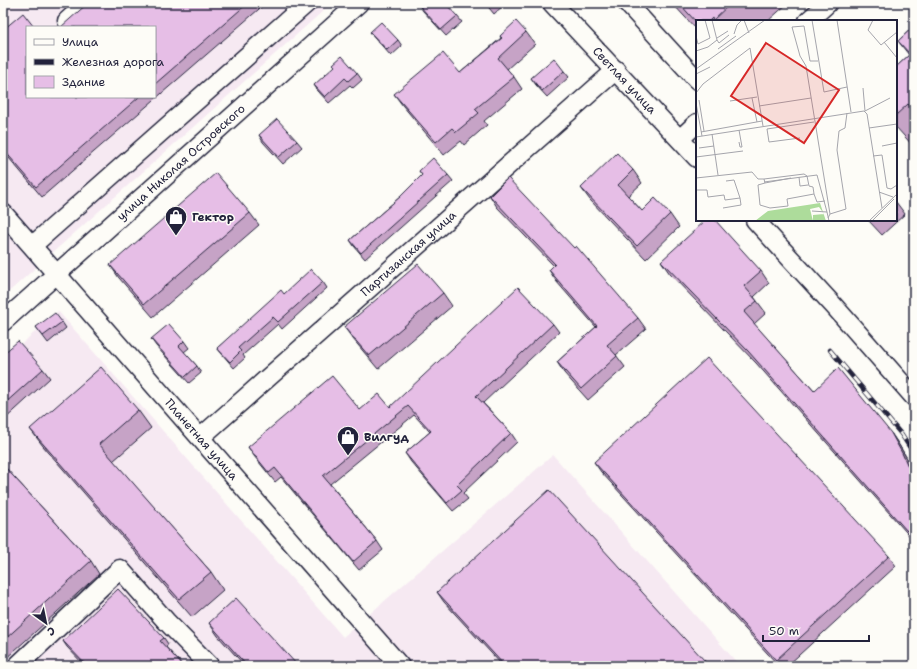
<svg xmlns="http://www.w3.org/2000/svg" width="917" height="669" viewBox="0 0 917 669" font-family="'Shantell Sans',sans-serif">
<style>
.built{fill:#f6e9f2;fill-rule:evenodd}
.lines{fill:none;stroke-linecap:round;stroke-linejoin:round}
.minor-casing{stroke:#22223b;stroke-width:21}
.minor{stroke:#fdfcf7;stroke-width:18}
.rail-casing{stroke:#22223b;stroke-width:4.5}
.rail{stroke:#fdfcf7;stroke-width:3;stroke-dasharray:9;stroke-linecap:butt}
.wall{fill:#c6a3c6;stroke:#22223b}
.shaded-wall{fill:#a185a1;stroke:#22223b}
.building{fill:#e6bee6;stroke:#22223b}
.labels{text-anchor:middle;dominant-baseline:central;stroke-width:3;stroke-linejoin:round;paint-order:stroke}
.street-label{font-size:12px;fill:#22223b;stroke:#fdfcf7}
.poi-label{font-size:12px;font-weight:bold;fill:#22223b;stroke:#fdfcf7;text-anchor:start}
.inset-road{fill:none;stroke:#a5a5ac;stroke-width:1}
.view{fill:#d62828;fill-opacity:0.15;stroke:#d62828;stroke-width:2}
.inset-edge{fill:none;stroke:#22223b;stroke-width:2}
</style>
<rect width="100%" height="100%" fill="#fdfcf7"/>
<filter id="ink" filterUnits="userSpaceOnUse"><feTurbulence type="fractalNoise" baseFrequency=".025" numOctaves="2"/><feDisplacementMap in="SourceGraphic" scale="8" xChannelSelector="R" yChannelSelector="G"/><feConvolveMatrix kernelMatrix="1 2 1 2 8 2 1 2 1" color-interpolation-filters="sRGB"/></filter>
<g filter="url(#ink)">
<!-- built -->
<g class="built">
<path d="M3,3H332L3,297ZM27,27H155V97H27Z"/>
<path d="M58,311L343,637L553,455L740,666H3V361Z"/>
</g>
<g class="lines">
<!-- minor casing -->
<g class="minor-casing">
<g id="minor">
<path id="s1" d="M552,3L697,158"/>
<path d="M627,3L697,80"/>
<path d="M67,21L87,3"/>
<path d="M808,21L828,3"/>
<path d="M680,139L697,123"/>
<path id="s2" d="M3,213L400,666"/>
<path d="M755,220L834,306L914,397"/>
<path d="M33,245L307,3"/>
<path id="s3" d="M3,322L359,3"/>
<path id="s4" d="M201,437L616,70"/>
<path d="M17,666L120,569L166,621L210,666"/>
</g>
</g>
<!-- minor -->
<use href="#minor" class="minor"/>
<!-- rail casing -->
<g class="rail-casing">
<path id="rail" d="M830,350L901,434L914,454"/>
</g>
<!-- rail -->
<use href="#rail" class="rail"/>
</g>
<!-- wall -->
<g class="wall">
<path d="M88,3H266L42,197L3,151V29L27,97H155V27Z"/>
<path d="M485,3H506L494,14Z"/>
<path d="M672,3H788L768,21H697V30Z"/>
<path d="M419,5L457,16L462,22L446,36L423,11Z"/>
<path d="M914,26V147L896,127V67L909,55L898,41Z"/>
<path d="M370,32L398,40L402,46L391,56L375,38Z"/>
<path d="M526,32L535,44L507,69L514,77L522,89L484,121L487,125L464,145L461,141L444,155L403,106L394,94L460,73L501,38L500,36Z"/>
<path d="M564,71L569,77L547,97L536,85L531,78Z"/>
<path d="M357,73L362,80L353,88L350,85L329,103L318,91L314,85Z"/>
<path d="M259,135L297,141L302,147L283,164L263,142Z"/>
<path d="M633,170L642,183L628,196L642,211L670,214L679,227L646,259L590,200L581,188Z"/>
<path d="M419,171L448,175L453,181L365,259L354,246L350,240L400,197L422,175Z"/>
<path d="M490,196L638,318L646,329L616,355L625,367L588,400L564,373L557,362L596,327L556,281L549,270L554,266L497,207Z"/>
<path d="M896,202L905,214L882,235L868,220H896Z"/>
<path d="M250,213L259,225L153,317L119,278L110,265Z"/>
<path d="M661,261L761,271L769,283L754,297L766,313L754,324L814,391L891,433L899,445L911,465L914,471V541L756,363L670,274Z"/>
<path d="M323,282L327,288L282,329L278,324L243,355L245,358L234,368L222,354L217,348L284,294Z"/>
<path d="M443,293L452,306L378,369L353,339L344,327Z"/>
<path d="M62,322L66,328L48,343L36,327Z"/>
<path d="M553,324L559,332L483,403L511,433L517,442L463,493L468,499L453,511L411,462L405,453L430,432L414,415L330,484L377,541L383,550L359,570L281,477L275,482L254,456L248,447L360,410L390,407Z"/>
<path d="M151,339L184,341L189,348L184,352L197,366L201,373L189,383L156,346Z"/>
<path d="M3,354L43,369L50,378L3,421Z"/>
<path d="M138,410L151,428L113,461L211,572L223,590L192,617L43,446L30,429Z"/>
<path d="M594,462L889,556L896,566L787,666H779L601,472Z"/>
<path d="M3,465L91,561L99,574L3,661Z"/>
<path d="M437,592L704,660L708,666H503L444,602Z"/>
<path d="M209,623L298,666H245L218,636Z"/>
<path d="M164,638L168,644L166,647L183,666H85L67,647L63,641Z"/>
</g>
<!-- shaded-wall -->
<path class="shaded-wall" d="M891,433L899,445L911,465L914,472L911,473Z"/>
<!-- building -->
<g class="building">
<path d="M88,3H248L155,84V27H61Z"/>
<path d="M421,3H445L457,16L441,30L419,5Z"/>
<path d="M486,3H494L489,7Z"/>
<path d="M679,3H731L713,20L712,18L709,21H697V23Z"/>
<path d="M23,13L34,27H27V97H139L36,187L3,149V29H4Z"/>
<path d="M516,21L526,32L498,58L514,77L475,109L479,113L456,132L452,128L436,142L394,94L443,53L460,73L502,38L500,36Z"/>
<path d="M381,22L398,40L387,50L370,32Z"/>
<path d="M914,26V102L910,106L908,104L896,115V67L910,54L898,41Z"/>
<path d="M342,56L357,73L348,81L345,78L325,97L314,85L335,66L333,64Z"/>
<path d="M554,58L564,71L542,91L531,78Z"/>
<path d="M277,119L297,141L279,157L259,135Z"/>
<path d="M617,153L633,170L618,185L642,211L655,198L670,214L637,246L581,188Z"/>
<path d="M433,158L448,175L361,253L350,240L400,197L422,175L419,171Z"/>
<path d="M216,173L250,213L144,304L110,265Z"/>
<path d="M508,178L574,248L576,246L638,318L607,345L617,356L581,389L557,362L597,326L549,270L555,264L490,196Z"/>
<path d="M706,220H715L761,271L744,286L757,301L744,312L814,391L838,368L891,433L902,453L911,473L914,471V524L907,531L748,351L661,261Z"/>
<path d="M418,264L443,293L369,356L344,327Z"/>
<path d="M311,269L323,282L278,322L273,317L238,348L241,351L230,362L217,348L281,290L284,294Z"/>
<path d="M518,287L553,324L476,396L511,433L457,485L462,490L447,503L405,453L431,431L408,406L323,476L377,541L353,562L275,468L269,473L248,447L332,376L360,410L379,394L390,407Z"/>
<path d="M55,313L62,322L43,336L36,327Z"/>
<path d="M169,324L184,341L179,346L197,366L185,377L151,339Z"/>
<path d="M18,341L43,369L3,405V354Z"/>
<path d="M707,358L889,556L776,660L594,462Z"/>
<path d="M101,367L138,410L99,444L211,572L179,599L30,429Z"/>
<path d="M3,465L91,561L3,641Z"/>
<path d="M549,490L704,660L697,666H505L437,592Z"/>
<path d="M118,589L164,638L160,641L183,666H87L63,641Z"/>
<path d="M236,598L298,666H247L209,623Z"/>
</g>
</g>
<!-- icons -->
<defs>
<g id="shop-pin" transform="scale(1.15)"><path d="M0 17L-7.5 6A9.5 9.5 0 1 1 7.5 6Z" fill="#22223b" stroke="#fdfcf7"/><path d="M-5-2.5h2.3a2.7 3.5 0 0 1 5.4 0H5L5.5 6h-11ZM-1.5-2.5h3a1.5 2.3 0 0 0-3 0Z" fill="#fff"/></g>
</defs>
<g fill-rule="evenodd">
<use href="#shop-pin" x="176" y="217"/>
<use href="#shop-pin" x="348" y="437"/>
</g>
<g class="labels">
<!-- street labels -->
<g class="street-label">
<text stroke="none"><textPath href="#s1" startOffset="106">Светлая улица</textPath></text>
<text stroke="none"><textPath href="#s3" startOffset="239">улица Николая Островского</textPath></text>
<text stroke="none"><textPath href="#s4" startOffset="277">Партизанская улица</textPath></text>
<text stroke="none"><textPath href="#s2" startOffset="301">Планетная улица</textPath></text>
</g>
<!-- poi labels -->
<g class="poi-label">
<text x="192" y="217">Гектор</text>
<text x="364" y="437">Вилгуд</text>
</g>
</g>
<!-- overview -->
<g transform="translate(696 20)">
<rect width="201" height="201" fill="#fdfcf7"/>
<path d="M124,183L130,201H59L72,191ZM123,187L128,194L117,195V201L114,189Z" fill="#addc9b" fill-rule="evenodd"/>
<path class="inset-road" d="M16,0L21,20M48,0L53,13M116,0L128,72L151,67M141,0L155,92M177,0L172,10L185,25L201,12M38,14L41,5L46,0M0,16L2,24L14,18L9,0M21,18L32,11M21,20L23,23L33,15M188,22L201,38M22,29L40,16M0,31L12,27L21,20M122,41H114L108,6L96,7L104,36L110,46L134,194L132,198M0,49L69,0M0,54L14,47M167,68L169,91M0,73L7,64L54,28L67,106M56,78L61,102M3,80L8,111M34,81L61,77M0,83L6,116M63,86L115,78M169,91L194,78M173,108L201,104M5,112L66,101M16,114L22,155M0,117L168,91L171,94L186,188M104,118L73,122L71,109L118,102M43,122L44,127H46L43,110M186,126L201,123M3,128L18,126M177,136L186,135L191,168L195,169L201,165M0,137L47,131M111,156L113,166L117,167L118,174M103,157L104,166L112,165M0,158L56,152L62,159H68L69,163L62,165L64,185L74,188L92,186L91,179L118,174L121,182L129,181M68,159L108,154L111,156M68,162L121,155L131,192M69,163L95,158M0,170H11L12,177L28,175L29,180L44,178L38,160L30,161M183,172L197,177M27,188L45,185L44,178M116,191L131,192L133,201M134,194L150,189L141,130L143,111L149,108L151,93M173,201L201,174M176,201L198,179"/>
<path class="view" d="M70,23L143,70L108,123L35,76Z"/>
<rect width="201" height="201" class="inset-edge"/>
</g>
<!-- margin -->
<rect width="917" height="669" fill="none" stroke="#fdfcf7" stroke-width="16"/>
<rect x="8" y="8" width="901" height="653" fill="none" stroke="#22223b" stroke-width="1.5" filter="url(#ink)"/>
<!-- legend -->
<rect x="26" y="26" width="130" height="72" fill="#fdfcf7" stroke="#a5a5ac"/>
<rect x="34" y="39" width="20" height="6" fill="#fdfcf7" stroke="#a5a5ac"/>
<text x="62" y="46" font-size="12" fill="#22223b">Улица</text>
<rect x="34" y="59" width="20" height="6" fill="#22223b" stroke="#a5a5ac"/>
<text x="62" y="66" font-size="12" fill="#22223b">Железная дорога</text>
<rect x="34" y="76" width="20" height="12" fill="#e6bee6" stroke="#a5a5ac"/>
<text x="62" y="86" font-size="12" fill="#22223b">Здание</text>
<!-- north arrow -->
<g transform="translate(46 623) rotate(147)" stroke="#fdfcf7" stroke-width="3" paint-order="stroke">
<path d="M0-3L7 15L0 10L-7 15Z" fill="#22223b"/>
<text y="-6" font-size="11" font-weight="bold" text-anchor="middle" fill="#22223b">С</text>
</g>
<!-- scale -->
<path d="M763 635v6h106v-6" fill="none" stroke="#22223b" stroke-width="2"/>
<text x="769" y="635" font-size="12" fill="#22223b" stroke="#fdfcf7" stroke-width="3" paint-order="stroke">50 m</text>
</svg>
